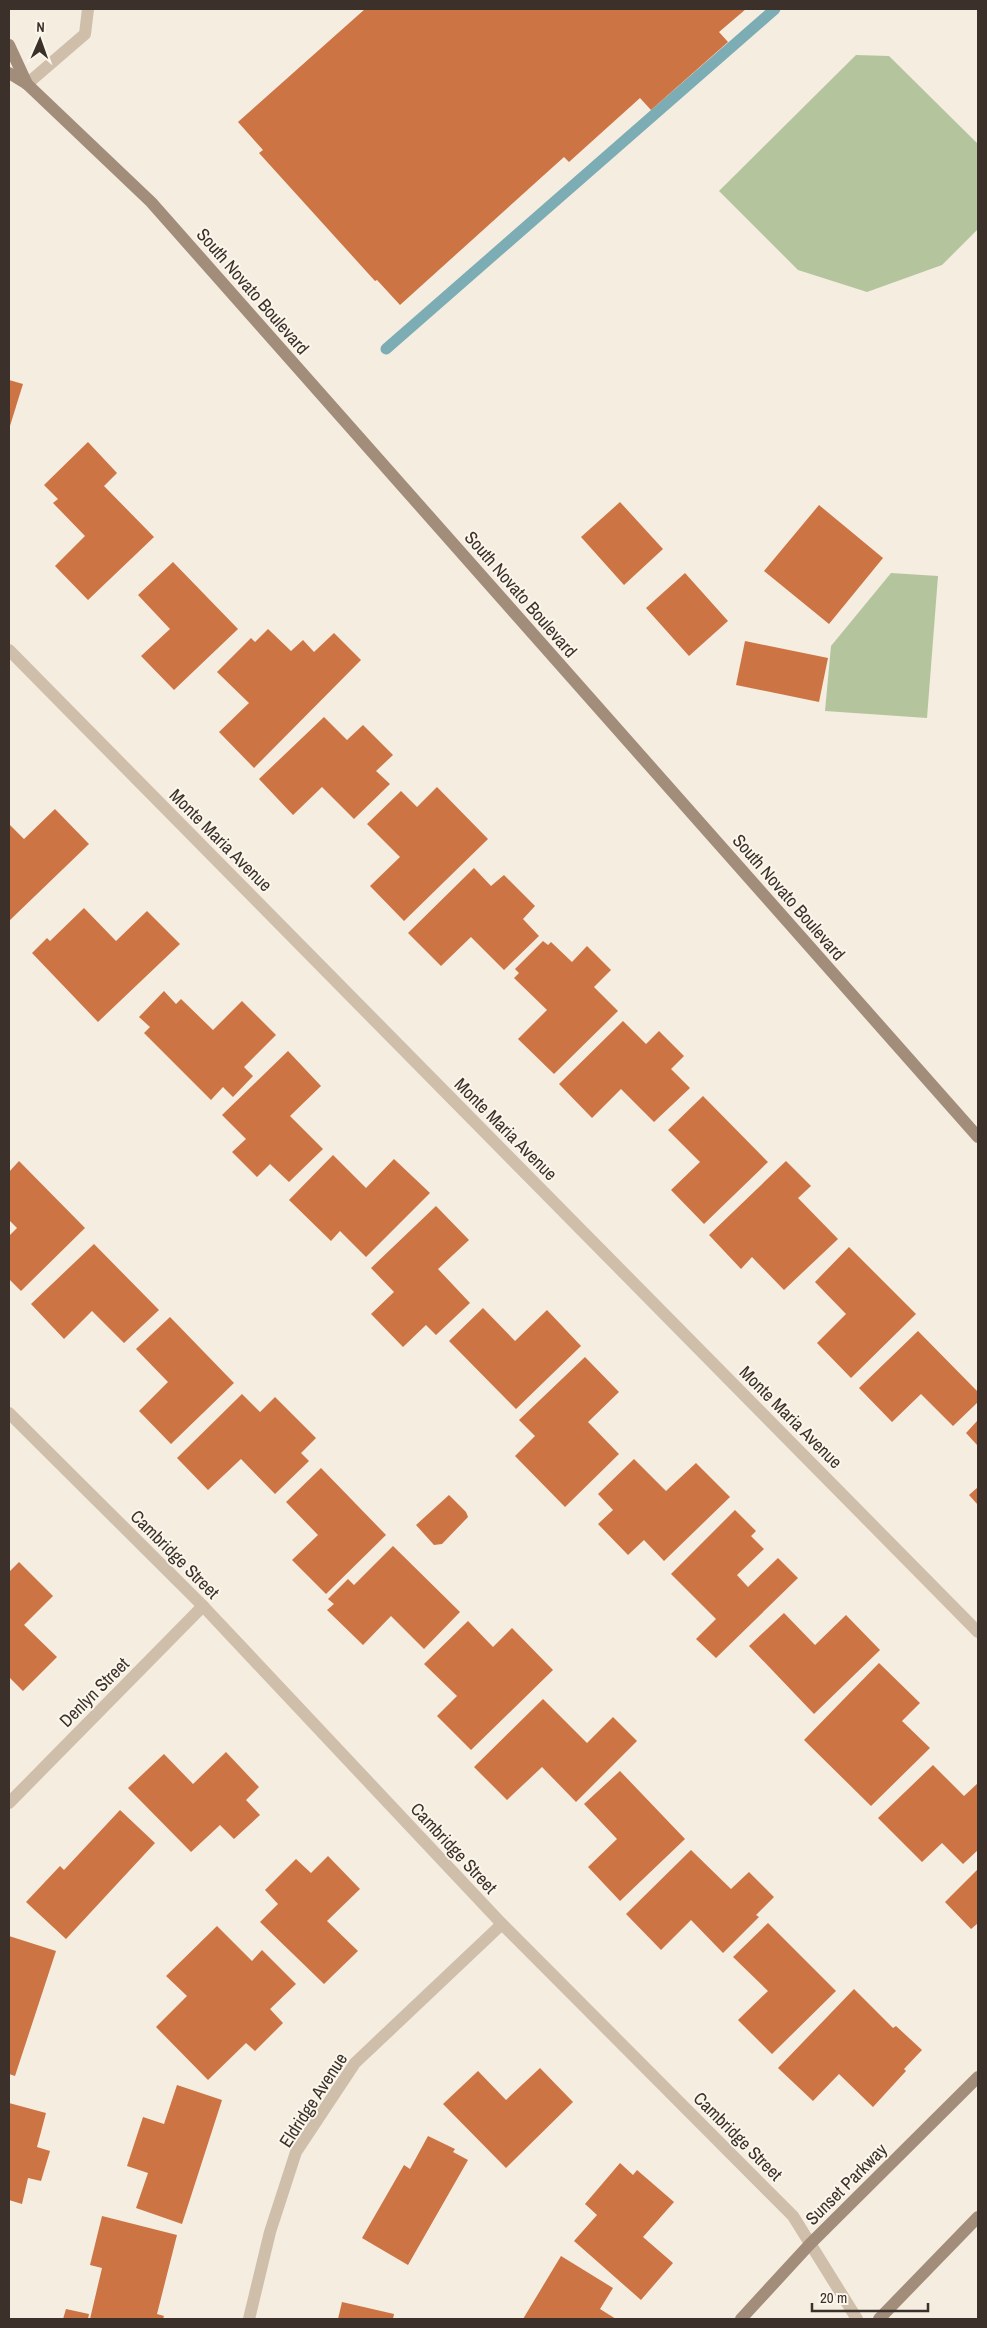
<svg xmlns="http://www.w3.org/2000/svg" width="987" height="2328" viewBox="0 0 987 2328" font-family="'Archivo Narrow',sans-serif">
<style>
.green{fill:#b4c59e}
.lines{fill:none;stroke-linecap:round;stroke-linejoin:round}
.stream{stroke:#7cacb4;stroke-width:11}
.building{fill:#cd7445}
.service{stroke:#cebeaa;stroke-width:12}
.minor{stroke:#cebeaa;stroke-width:12}
.secondary{stroke:#a28d7b;stroke-width:12}
.labels{text-anchor:middle;dominant-baseline:central;stroke-width:4;stroke-linejoin:round;paint-order:stroke}
.street-label{font-size:18px;fill:#3b312a;stroke:#fbf6ec}
</style>
<rect width="100%" height="100%" fill="#f5eddf"/>
<!-- green -->
<g class="green">
<path d="M856,55L889,56L978,144V229L942,265L867,292L798,270L719,191Z"/>
<path d="M891,573L938,576L927,718L825,711L831,646Z"/>
</g>
<g class="lines">
<!-- stream -->
<path class="stream" d="M386,349L775,9"/>
</g>
<!-- building -->
<g class="building">
<path d="M365,9H746L719,32L728,42L651,110L640,98L569,162L564,157L400,305L377,280L375,281L259,153L263,150L238,122Z"/>
<path d="M9,380L23,384L9,429Z"/>
<path d="M88,442L117,473L104,486L154,537L88,600L55,566L85,536L53,503L58,499L44,485Z"/>
<path d="M620,502L663,549L624,585L581,537Z"/>
<path d="M819,505L883,558L829,624L764,571Z"/>
<path d="M173,562L238,629L174,690L141,656L170,629L138,595Z"/>
<path d="M685,573L728,621L689,656L646,608Z"/>
<path d="M268,629L291,651L303,640L314,652L334,633L361,660L254,768L219,732L249,703L217,672L251,638L255,642Z"/>
<path d="M745,641L828,658L819,702L736,685Z"/>
<path d="M324,717L347,740L363,725L393,755L376,771L390,784L354,819L322,787L293,815L259,779Z"/>
<path d="M437,787L488,839L404,921L370,886L400,857L367,824L401,791L417,807Z"/>
<path d="M55,809L89,844L9,921V824L24,839Z"/>
<path d="M474,868L491,886L504,875L535,906L523,919L539,936L504,970L471,937L441,966L408,933Z"/>
<path d="M84,908L116,941L147,911L180,944L98,1022L32,953L47,938L50,941Z"/>
<path d="M543,941L548,945L551,942L572,962L587,946L611,970L594,987L618,1011L554,1074L518,1039L547,1010L514,978L519,973L515,969Z"/>
<path d="M164,991L176,1004L181,999L213,1030L242,1001L276,1035L244,1067L253,1076L233,1097L223,1087L211,1100L144,1033L150,1027L139,1017Z"/>
<path d="M623,1021L646,1044L659,1031L684,1056L671,1069L690,1088L654,1122L621,1089L592,1118L559,1084Z"/>
<path d="M288,1051L321,1086L290,1116L323,1149L289,1182L270,1164L257,1177L232,1152L246,1139L222,1115Z"/>
<path d="M703,1096L768,1162L704,1224L671,1190L700,1162L668,1130Z"/>
<path d="M333,1155L366,1188L394,1159L430,1193L366,1257L340,1231L331,1241L289,1200Z"/>
<path d="M19,1161L85,1228L21,1291L9,1279V1236L17,1228L9,1220V1172Z"/>
<path d="M786,1161L811,1186L798,1198L838,1239L784,1290L752,1257L741,1269L709,1235Z"/>
<path d="M436,1206L469,1240L438,1269L470,1303L436,1335L426,1325L403,1347L371,1314L394,1292L371,1268Z"/>
<path d="M94,1244L159,1310L124,1343L92,1311L64,1339L31,1304Z"/>
<path d="M849,1247L916,1314L851,1378L817,1343L846,1314L815,1282Z"/>
<path d="M483,1308L515,1341L547,1310L581,1346L516,1409L449,1341Z"/>
<path d="M170,1317L234,1383L171,1444L139,1411L168,1382L136,1349Z"/>
<path d="M918,1331L978,1392V1402L953,1426L921,1394L892,1422L859,1388Z"/>
<path d="M585,1357L619,1392L588,1422L619,1454L565,1507L515,1456L535,1436L519,1420Z"/>
<path d="M242,1394L260,1412L275,1397L316,1438L301,1453L309,1461L275,1494L241,1459L208,1490L177,1458Z"/>
<path d="M978,1420V1446L966,1433Z"/>
<path d="M634,1459L666,1491L696,1463L730,1497L664,1561L644,1540L628,1555L598,1524L613,1510L598,1494Z"/>
<path d="M321,1468L386,1535L326,1594L292,1560L318,1535L286,1502Z"/>
<path d="M978,1487V1505L969,1495Z"/>
<path d="M449,1495L466,1512L468,1517L442,1544L434,1545L416,1525Z"/>
<path d="M735,1510L756,1531L751,1536L764,1549L737,1575L748,1587L778,1558L798,1578L716,1658L696,1639L716,1619L671,1574Z"/>
<path d="M393,1546L460,1612L424,1649L391,1616L363,1645L327,1610L334,1604L328,1599L348,1579L354,1585Z"/>
<path d="M19,1562L53,1596L24,1625L57,1657L23,1691L9,1677V1572Z"/>
<path d="M784,1613L815,1645L846,1615L880,1650L814,1714L749,1646Z"/>
<path d="M468,1621L493,1647L512,1628L553,1670L471,1750L437,1716L457,1696L424,1664Z"/>
<path d="M879,1663L920,1703L902,1721L930,1748L871,1806L804,1740Z"/>
<path d="M543,1699L587,1743L613,1717L637,1741L576,1802L542,1767L507,1800L474,1767Z"/>
<path d="M226,1752L259,1787L246,1800L260,1815L234,1839L220,1825L191,1852L128,1788L164,1754L193,1784Z"/>
<path d="M933,1765L964,1796L978,1783V1850L963,1864L942,1843L922,1862L878,1818Z"/>
<path d="M620,1771L685,1839L620,1901L588,1867L617,1839L584,1804Z"/>
<path d="M120,1810L155,1843L66,1939L26,1902L60,1866L64,1870Z"/>
<path d="M691,1850L731,1889L749,1872L774,1897L756,1915L759,1917L723,1953L691,1920L661,1950L626,1914Z"/>
<path d="M328,1856L360,1889L327,1921L358,1951L324,1984L260,1922L278,1904L265,1890L296,1859L311,1873Z"/>
<path d="M978,1869V1925L977,1924L971,1929L945,1902Z"/>
<path d="M768,1923L836,1991L772,2054L738,2020L768,1991L733,1957Z"/>
<path d="M217,1926L252,1961L262,1950L296,1984L270,2009L283,2023L255,2051L246,2043L208,2080L156,2027L187,1996L166,1976Z"/>
<path d="M9,1936L56,1951L15,2076L9,2074Z"/>
<path d="M854,1989L893,2028L896,2026L922,2050L904,2069L906,2071L873,2107L839,2074L813,2101L778,2068Z"/>
<path d="M540,2068L573,2102L506,2168L443,2104L478,2071L506,2100Z"/>
<path d="M177,2085L222,2100L182,2224L136,2208L148,2173L127,2166L143,2117L164,2124Z"/>
<path d="M9,2103L46,2113L37,2147L50,2151L41,2181L28,2178L22,2204L9,2200Z"/>
<path d="M428,2136L455,2149L453,2152L468,2160L408,2265L362,2238L404,2165L410,2169Z"/>
<path d="M620,2163L633,2175L637,2170L674,2202L643,2237L673,2263L641,2300L574,2241L597,2215L585,2204Z"/>
<path d="M102,2216L177,2235L157,2314L164,2316L163,2319H90L102,2268L90,2265Z"/>
<path d="M561,2256L613,2288L600,2309L616,2319H523Z"/>
<path d="M342,2302L394,2314L393,2319H338Z"/>
<path d="M66,2309L89,2314L88,2319H63Z"/>
</g>
<g class="lines">
<!-- service -->
<path class="service" d="M27,84L85,34L88,9"/>
<!-- minor -->
<g class="minor">
<path d="M9,650L978,1632"/>
<path d="M9,1413L203,1606L502,1924L793,2216L857,2319"/>
<path d="M9,1803L203,1606"/>
<path d="M249,2319L270,2232L296,2152L355,2063L502,1924"/>
</g>
<!-- secondary -->
<g class="secondary">
<path d="M9,45L27,84"/>
<path d="M9,73L27,84L151,202L978,1137"/>
<path d="M741,2319L810,2244L978,2077"/>
<path d="M879,2319L978,2217"/>
</g>
</g>
<g class="labels">
<!-- street labels -->
<g class="street-label">
<text transform="translate(253 291) rotate(49)">South Novato Boulevard</text>
<text transform="translate(521 594) rotate(49)">South Novato Boulevard</text>
<text transform="translate(221 840) rotate(45)">Monte Maria Avenue</text>
<text transform="translate(789 897) rotate(49)">South Novato Boulevard</text>
<text transform="translate(506 1129) rotate(45)">Monte Maria Avenue</text>
<text transform="translate(791 1417) rotate(45)">Monte Maria Avenue</text>
<text transform="translate(175 1554) rotate(45)">Cambridge Street</text>
<text transform="translate(94 1692) rotate(-45)">Denlyn Street</text>
<text transform="translate(454 1848) rotate(47)">Cambridge Street</text>
<text transform="translate(313 2100) rotate(-57)">Eldridge Avenue</text>
<text transform="translate(738 2136) rotate(45)">Cambridge Street</text>
<text transform="translate(846 2184) rotate(-45)">Sunset Parkway</text>
</g>
</g>
<!-- border -->
<rect width="987" height="2328" fill="none" stroke="#3b312a" stroke-width="20"/>
<!-- north arrow -->
<g transform="translate(40 40) rotate(2)" stroke="#fbf6ec" stroke-width="4" paint-order="stroke">
<path d="M0-4L9 19L0 12L-9 19Z" fill="#3b312a"/>
<text y="-8" font-size="14" font-weight="bold" text-anchor="middle" fill="#3b312a">N</text>
</g>
<!-- scale -->
<path d="M812 2303v8h116v-8" fill="none" stroke="#3b312a" stroke-width="2.5"/>
<text x="820" y="2303" font-size="15" fill="#3b312a" stroke="#fbf6ec" stroke-width="4" paint-order="stroke">20 m</text>
</svg>
